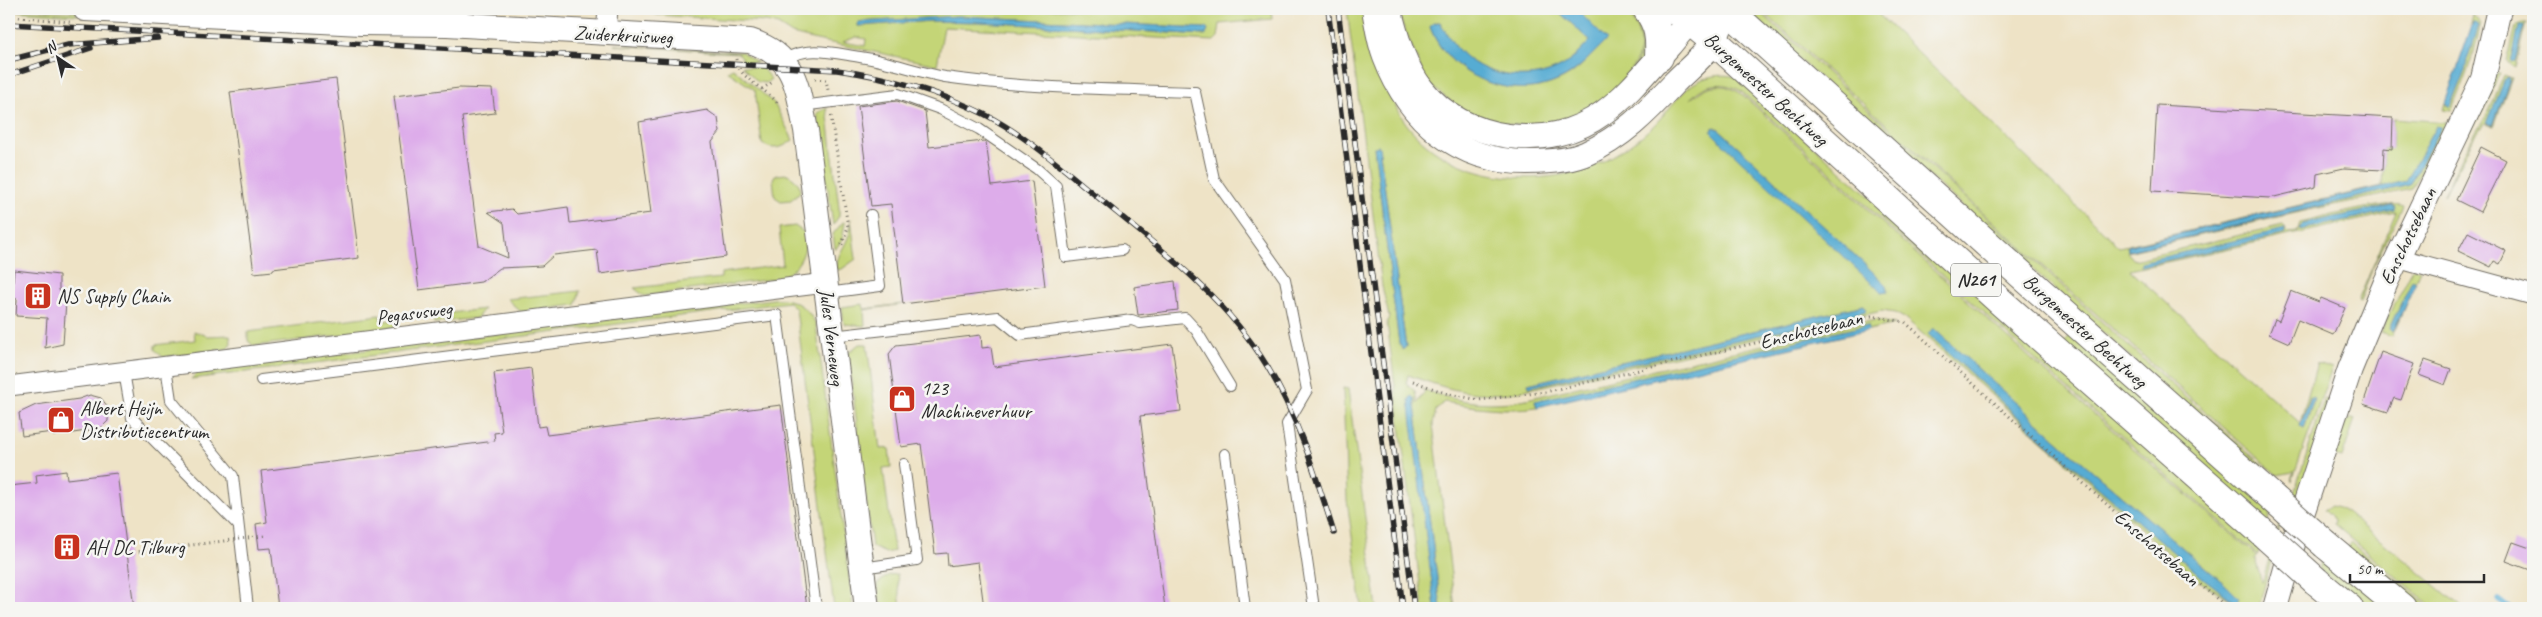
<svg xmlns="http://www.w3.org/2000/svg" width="2542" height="617" viewBox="0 0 2542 617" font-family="Caveat,sans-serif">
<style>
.green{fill:#c4d577;stroke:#788051;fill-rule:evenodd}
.water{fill:#56acd3;stroke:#406c7f}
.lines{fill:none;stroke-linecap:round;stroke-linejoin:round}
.stream{stroke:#56acd3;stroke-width:5.5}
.building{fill:#ddacea}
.service-casing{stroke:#6f6b61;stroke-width:12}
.minor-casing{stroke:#6f6b61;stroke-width:21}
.tertiary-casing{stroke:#6f6b61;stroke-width:26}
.primary-casing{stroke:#6f6b61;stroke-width:30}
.path{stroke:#6f6b61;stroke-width:3;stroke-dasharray:1 4;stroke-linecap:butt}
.service{stroke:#fff;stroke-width:10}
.minor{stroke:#fff;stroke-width:19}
.tertiary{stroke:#fff;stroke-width:24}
.primary{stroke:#fff;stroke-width:28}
.rail-casing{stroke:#2b2b2b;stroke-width:5.5}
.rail{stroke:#f6f6f2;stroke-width:4;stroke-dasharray:11;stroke-linecap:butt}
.primary-bridge-casing{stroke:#6f6b61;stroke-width:30;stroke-linecap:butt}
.path-bridge{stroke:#6f6b61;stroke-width:3;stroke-dasharray:1 4;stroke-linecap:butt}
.primary-bridge{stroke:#fff;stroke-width:28}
.labels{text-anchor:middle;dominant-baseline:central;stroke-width:5;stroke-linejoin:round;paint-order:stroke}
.shield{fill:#f6f6f2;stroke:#686867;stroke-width:1}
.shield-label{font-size:19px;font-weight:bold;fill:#2b2b2b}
.street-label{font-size:20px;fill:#2b2b2b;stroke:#f6f6f2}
.poi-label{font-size:20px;fill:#2b2b2b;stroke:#f6f6f2;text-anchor:start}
</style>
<rect width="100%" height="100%" fill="#f6f6f2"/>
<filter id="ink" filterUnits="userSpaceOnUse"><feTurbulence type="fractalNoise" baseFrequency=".02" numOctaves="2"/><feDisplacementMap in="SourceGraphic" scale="10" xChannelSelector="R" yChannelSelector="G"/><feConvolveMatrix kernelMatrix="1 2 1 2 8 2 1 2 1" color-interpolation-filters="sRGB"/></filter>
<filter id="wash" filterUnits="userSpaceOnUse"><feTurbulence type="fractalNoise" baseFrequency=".0096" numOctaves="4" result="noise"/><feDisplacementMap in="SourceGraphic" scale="20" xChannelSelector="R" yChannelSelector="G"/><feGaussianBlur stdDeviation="1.12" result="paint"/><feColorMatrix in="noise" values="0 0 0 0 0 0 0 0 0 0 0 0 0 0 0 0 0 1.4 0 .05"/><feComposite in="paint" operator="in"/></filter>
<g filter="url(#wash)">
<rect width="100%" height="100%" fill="#eee3c6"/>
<!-- green -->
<g class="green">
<path d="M9,9L75,12L79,15L9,11Z"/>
<path d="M640,9H1271L1272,19L1220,24L1218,37L1214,41L944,27L937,65L812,39L792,34L778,25L766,22L657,15ZM959,16L1206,28L1208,30L1205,35L980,22L931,21L858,26V22ZM856,37L866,39L865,46L843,42Z"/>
<path d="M1347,9H1370C1377,42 1381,81 1398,111C1438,182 1545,195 1611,157C1625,149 1639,139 1651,128C1666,114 1677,96 1693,84C1706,76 1721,73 1736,77L2257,543L2260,550L2258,555L2043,367L1741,91C1722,80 1704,83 1690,99C1694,97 1698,93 1703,90C1717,82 1732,86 1744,96L2042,369L2257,556L2255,559L2262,583L2286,501L2259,608L2243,605L2241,606L2201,582L1906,319L1895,313L1882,311L1511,393C1468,396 1448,389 1408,375L1406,383L1415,391L1417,404L1425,391L1422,389C1455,401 1477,405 1513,402L1875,320L1895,324L1869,330L1868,325L1535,402L1537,407C1507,412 1474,407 1444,402L1436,410L1433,424L1455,608H1441L1414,398L1410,397L1435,608H1423L1387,322L1389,317L1382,286ZM1716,127L1720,130L1888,287L1712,128ZM1374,147L1380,152L1406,347L1399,343ZM1864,305L1865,311L1529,387L1528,384ZM1933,328L2066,448L2227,586L2237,603L2203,578L2041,438L1929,334Z"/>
<path d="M1396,9H1556L1590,41C1581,50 1573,60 1562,66C1529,85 1481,77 1457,48C1450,40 1445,31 1440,22H1435L1430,27C1449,79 1516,104 1564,78C1580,70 1593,53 1607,40L1576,9H1622C1636,22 1645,40 1637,59C1635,64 1631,68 1631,72C1647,51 1643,27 1624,9H1637L1643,15L1648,54L1604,105L1545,129L1474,119L1427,83Z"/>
<path d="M1743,9H1757L2115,334L2268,470L2263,476Z"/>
<path d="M1760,9H1873L2119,247L2382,186L2384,148L2392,149L2393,118L2447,122L2412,189L2309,210L2127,252L2134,260L2283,225L2288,233L2297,232L2300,223C2318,219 2390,199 2403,206L2372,269L2360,302L2358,301L2396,212L2130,270L2300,423L2317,363L2332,368L2292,481L2294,472L2277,475L2021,247ZM2438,133L2410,185L2128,251L2127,246L2407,181ZM2392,205L2395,207L2393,210L2300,230V227L2304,224ZM2310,397L2314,399L2304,429L2300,426Z"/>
<path d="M2473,15L2481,24L2473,56L2452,110L2443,109L2445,103L2447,106L2452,104L2473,46V22L2471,25Z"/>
<path d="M2522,23H2526L2515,67L2507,62L2516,26Z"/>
<path d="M614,45L742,52L758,63L742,62V57L738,53Z"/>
<path d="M742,66L762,68L771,79L766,83L758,82Z"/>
<path d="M733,68L774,103L793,140C783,148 774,151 762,144L755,90L727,71Z"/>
<path d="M2492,73H2499L2489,100L2468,135Z"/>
<path d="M2504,75L2512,78L2494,126L2484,124L2471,143L2444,195L2463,154L2489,111ZM2506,78L2510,80L2493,125L2487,123Z"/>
<path d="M827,108L839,208V216L833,225L817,113Z"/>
<path d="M788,174L799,184L800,192L791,200L781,201L775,197L773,179L775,175Z"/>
<path d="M851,219L856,259L842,269L837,270C835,251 852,244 851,219Z"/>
<path d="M843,222L845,223L842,240L835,250L833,234Z"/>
<path d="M795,226L805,233C808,253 798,270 780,278L644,296L634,288L721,278V273L783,265L779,228Z"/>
<path d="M2413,268L2420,270L2415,282L2412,281L2390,328L2393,330L2411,292L2392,336L2381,332Z"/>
<path d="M580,291L576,305L521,312L507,299Z"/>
<path d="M773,299C793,297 808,307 816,325L853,608H834L796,309L789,302L191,379L199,371Z"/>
<path d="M863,304L864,309L903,304L864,310L865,326L844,324L842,307Z"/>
<path d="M484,309L477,318L434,323L433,315Z"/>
<path d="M380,315L381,321L395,320L396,324L393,328L254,346L248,341V332Z"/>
<path d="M194,331L207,336L230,335L231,343L227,349L163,357L155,350V345L195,340Z"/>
<path d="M2072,334L2271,510L2267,524L2063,345Z"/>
<path d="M859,344H867L880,449L889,448L891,467L883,468L894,551L886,553L872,547L848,353Z"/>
<path d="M1343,388L1348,389L1377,608H1362L1347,500Z"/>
<path d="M2325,398L2330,404L2274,576L2294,493Z"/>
<path d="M2353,418L2355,419L2342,458L2335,456L2344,422Z"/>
<path d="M2331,506L2342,509L2463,608H2433L2334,524L2335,521L2324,510Z"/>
<path d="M2351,542L2430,608H2418L2346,548Z"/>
<path d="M2323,555L2386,608H2366L2319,569Z"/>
<path d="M897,574L901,608H881L877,584L889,575Z"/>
</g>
<!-- water -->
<g class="water">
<path d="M1556,9H1576L1607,40C1591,55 1577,73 1557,81C1510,102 1448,76 1430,27L1433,23L1440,22C1445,31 1450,40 1457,48C1481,77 1529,85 1562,66C1573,60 1581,50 1590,41Z"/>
<path d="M959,16L1206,28L1208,30L1206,35L980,22L931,21L858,26V22Z"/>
<path d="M2473,22L2479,25L2465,70L2450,107L2445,103Z"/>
<path d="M2519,26H2524L2515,61L2511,62Z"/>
<path d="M2509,77L2510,80L2493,125L2487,123L2505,79Z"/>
<path d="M2436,126L2441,127L2410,185L2128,251L2127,246L2406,181Z"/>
<path d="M1714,127L1720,130L1887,285L1888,291L1881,292L1719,140L1711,132Z"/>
<path d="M1379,146L1406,347L1403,350L1399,343L1375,154L1374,147Z"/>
<path d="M2392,205L2395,207L2394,210L2300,230V227L2303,224Z"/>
<path d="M2285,229L2286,234L2141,266V262Z"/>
<path d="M2412,280L2416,282L2393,331L2390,328Z"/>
<path d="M1864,305L1866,311L1529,387L1528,384Z"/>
<path d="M1868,325L1869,330L1537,407L1535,401Z"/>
<path d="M1933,328L2066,448L2227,586L2239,598L2236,603L2203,578L2041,438L1928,334Z"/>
<path d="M1411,396L1414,398L1441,608H1435L1409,400Z"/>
<path d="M2311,397L2314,398L2304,429L2300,426Z"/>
</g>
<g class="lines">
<!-- stream -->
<path class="stream" d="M2499,600L2510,608"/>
</g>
<g id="blocks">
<!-- building -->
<g class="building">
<path d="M336,79L359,258L273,269V271L254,273L230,92Z"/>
<path d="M459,88L492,89L495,113L462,117L479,246L508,258L504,223L488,212L512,209L517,214L568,207L570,223L651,213L639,122L707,110L718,118L720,132L712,142L726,257L600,274L597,250L554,255L542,266L500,268L481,282L419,290L394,96Z"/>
<path d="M897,101L925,111L929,147L984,141L986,142L992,186L1032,181L1045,286L903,304L891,204L871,206L858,106Z"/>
<path d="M2157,105L2393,118L2392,149L2384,148L2383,170L2344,168L2317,174L2316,187L2270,198L2152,191Z"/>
<path d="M2481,147L2506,160L2480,212L2456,200Z"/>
<path d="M2468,232L2506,251L2500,264L2494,261L2491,267L2458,251Z"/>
<path d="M14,270L59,275V290L66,301L63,344L45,348L47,318L16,316L17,299L12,298Z"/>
<path d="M1175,281L1178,310L1138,315L1134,287Z"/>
<path d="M2291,291L2319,302L2321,298L2345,308L2333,335L2298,320L2289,343L2269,334L2275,319L2279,321Z"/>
<path d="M981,335L982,348L991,347L994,367L1172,344L1181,411L1140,416L1165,608H984L978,562L948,566L947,553L935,554L921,444L901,447L889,354L896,345Z"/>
<path d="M2381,352L2414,364L2401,400L2394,398L2388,412L2363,404Z"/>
<path d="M2425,360L2451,369L2445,385L2419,375Z"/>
<path d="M531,368L538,427L545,426L547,435L781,405L807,608H278L271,548L259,549L256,524L267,522L261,471L495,441L494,433L502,432L494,373Z"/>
<path d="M90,395L101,398L108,407V421L100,429L53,436V432L22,436L19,413L36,405L79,399Z"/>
<path d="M66,471L67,479L117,473L134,608H9V486L37,483L36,475Z"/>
<path d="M2513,542L2533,549V571L2506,561Z"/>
</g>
</g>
</g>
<g filter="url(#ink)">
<use href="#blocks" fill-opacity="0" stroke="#6f6b61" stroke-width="1"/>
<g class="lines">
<!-- service casing -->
<g class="service-casing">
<g id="service">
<path d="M783,60C808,45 833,53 860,57C889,61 917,72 945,77C1028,89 1112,89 1195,92L1214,179L1285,279L1307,390L1287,424L1314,608"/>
<path d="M801,106L898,94L940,109L979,129L1037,169L1056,186L1066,257L1122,250"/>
<path d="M827,293L880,286L871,215"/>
<path d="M832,336L998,317L1020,335L1132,320L1140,323L1185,318L1196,330L1230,386"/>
<path d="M166,367L171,400L233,476L248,608"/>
<path d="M124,372L132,418L238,525"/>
<path d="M261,380L777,315L816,608"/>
<path d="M1225,454L1245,608"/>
<path d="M862,568L917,560L904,464"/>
</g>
</g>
<!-- minor casing -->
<g class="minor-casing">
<g id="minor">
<path d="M606,34L608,9"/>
<path d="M2397,258L2533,295"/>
<path d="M9,386L825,283"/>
</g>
</g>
<!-- tertiary casing -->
<g class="tertiary-casing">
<g id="tertiary">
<path d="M85,9L361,23L447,24L750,41C797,56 797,88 806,130L867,608"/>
<path d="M1374,9C1377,25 1379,42 1385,57C1409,120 1458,162 1527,162C1546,162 1570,161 1587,153C1621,138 1647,112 1672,85C1685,71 1704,57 1714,41C1720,32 1722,19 1726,9"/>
<path d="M1391,16C1398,43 1405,67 1422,89C1463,142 1549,153 1603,113C1629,94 1648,69 1669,46C1676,38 1684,26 1693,21C1697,19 1702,17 1707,16"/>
<path d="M2275,608L2298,526L2350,369L2386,282L2483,79L2499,9"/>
</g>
</g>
<!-- primary casing -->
<g class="primary-casing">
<g id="primary">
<path d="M1647,9C1659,25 1660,38 1659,57"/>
<path d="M1675,9L1714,41L2003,304L2264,534"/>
<path d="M1727,9L2006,261L2273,498"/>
<path d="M2326,545L2402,608"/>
<path d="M2316,581L2349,608"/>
</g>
</g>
<!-- path -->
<g class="path">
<path d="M9,16L70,22"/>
<path d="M736,59C739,80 767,88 778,104"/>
<path d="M815,79L826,80L828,90"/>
<path d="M762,89L774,81"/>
<path d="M831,116L848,227L841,247"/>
<path d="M1413,381L1445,393L1479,400L1545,392L1871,316L1905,322L2134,529L2228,608"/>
</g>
<!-- service -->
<use href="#service" class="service"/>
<!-- minor -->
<use href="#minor" class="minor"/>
<!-- tertiary -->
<use href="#tertiary" class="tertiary"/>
<!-- primary -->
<use href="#primary" class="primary"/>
<!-- rail casing -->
<g class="rail-casing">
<g id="rail">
<path d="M1328,9L1403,608"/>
<path d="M1338,9L1414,608"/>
<path d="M9,24L837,70C888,77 938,91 984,114C1027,136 1063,169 1100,199C1161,249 1225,297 1267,366C1298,417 1316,476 1334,533"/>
<path d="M9,60L68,45L158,38"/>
<path d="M9,75L91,48"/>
</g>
</g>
<!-- rail -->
<use href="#rail" class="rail"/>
<!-- primary-bridge casing -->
<g class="primary-bridge-casing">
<g id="primary-bridge">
<path d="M2273,498L2326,545"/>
<path d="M2264,534L2316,581"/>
</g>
</g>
<!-- path-bridge -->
<path class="path-bridge" d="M119,554L264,536"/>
<!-- primary-bridge -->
<use href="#primary-bridge" class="primary-bridge"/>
</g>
</g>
<!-- icons -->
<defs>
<g id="building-square" transform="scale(1.4375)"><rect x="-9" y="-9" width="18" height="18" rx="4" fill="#c8321e" stroke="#f6f6f2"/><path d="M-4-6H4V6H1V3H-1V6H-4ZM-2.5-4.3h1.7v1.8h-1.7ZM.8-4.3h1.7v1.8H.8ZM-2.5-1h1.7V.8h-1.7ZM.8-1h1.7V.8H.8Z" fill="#fff"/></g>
<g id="shop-square" transform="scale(1.4375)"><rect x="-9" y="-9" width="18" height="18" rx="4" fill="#c8321e" stroke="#f6f6f2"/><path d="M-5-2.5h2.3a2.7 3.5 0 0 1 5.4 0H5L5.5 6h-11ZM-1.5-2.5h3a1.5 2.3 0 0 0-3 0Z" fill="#fff"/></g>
</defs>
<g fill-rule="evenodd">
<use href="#building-square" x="38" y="296"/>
<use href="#shop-square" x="902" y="399"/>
<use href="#shop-square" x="61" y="420"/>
<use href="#building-square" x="67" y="547"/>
</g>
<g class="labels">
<!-- shield labels -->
<rect class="shield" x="1951" y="263.5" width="50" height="33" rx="4"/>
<g class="shield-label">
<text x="1976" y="280">N261</text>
</g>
<!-- street labels -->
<g class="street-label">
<text transform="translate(623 35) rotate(3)">Zuiderkruisweg</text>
<text transform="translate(1766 89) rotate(42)">Burgemeester Bechtweg</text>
<text transform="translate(2408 236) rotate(-64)">Enschotsebaan</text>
<text transform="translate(414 313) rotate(-7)">Pegasusweg</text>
<text transform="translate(1811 330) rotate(-14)">Enschotsebaan</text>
<text transform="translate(2085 331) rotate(42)">Burgemeester Bechtweg</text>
<text transform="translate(832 337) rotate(83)">Jules Verneweg</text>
<text transform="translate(2157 548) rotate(41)">Enschotsebaan</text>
</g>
<!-- poi labels -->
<g class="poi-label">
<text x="57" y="296">NS Supply Chain</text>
<text x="921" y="388">123<tspan x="921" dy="23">Machineverhuur</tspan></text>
<text x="80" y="408">Albert Heijn<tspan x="80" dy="23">Distributiecentrum</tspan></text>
<text x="86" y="547">AH DC Tilburg</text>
</g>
</g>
<!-- margin -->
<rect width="2542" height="617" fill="none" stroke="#f6f6f2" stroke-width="30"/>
<!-- north arrow -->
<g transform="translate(58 58) rotate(325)" stroke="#f6f6f2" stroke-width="4" paint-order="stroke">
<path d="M0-4L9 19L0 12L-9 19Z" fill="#2b2b2b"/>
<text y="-8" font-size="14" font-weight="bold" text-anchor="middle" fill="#2b2b2b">N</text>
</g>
<!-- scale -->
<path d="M2350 574v8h134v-8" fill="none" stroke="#2b2b2b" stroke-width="2.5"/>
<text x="2357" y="574" font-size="15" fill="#2b2b2b" stroke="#f6f6f2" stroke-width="4" paint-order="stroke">50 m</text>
</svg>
